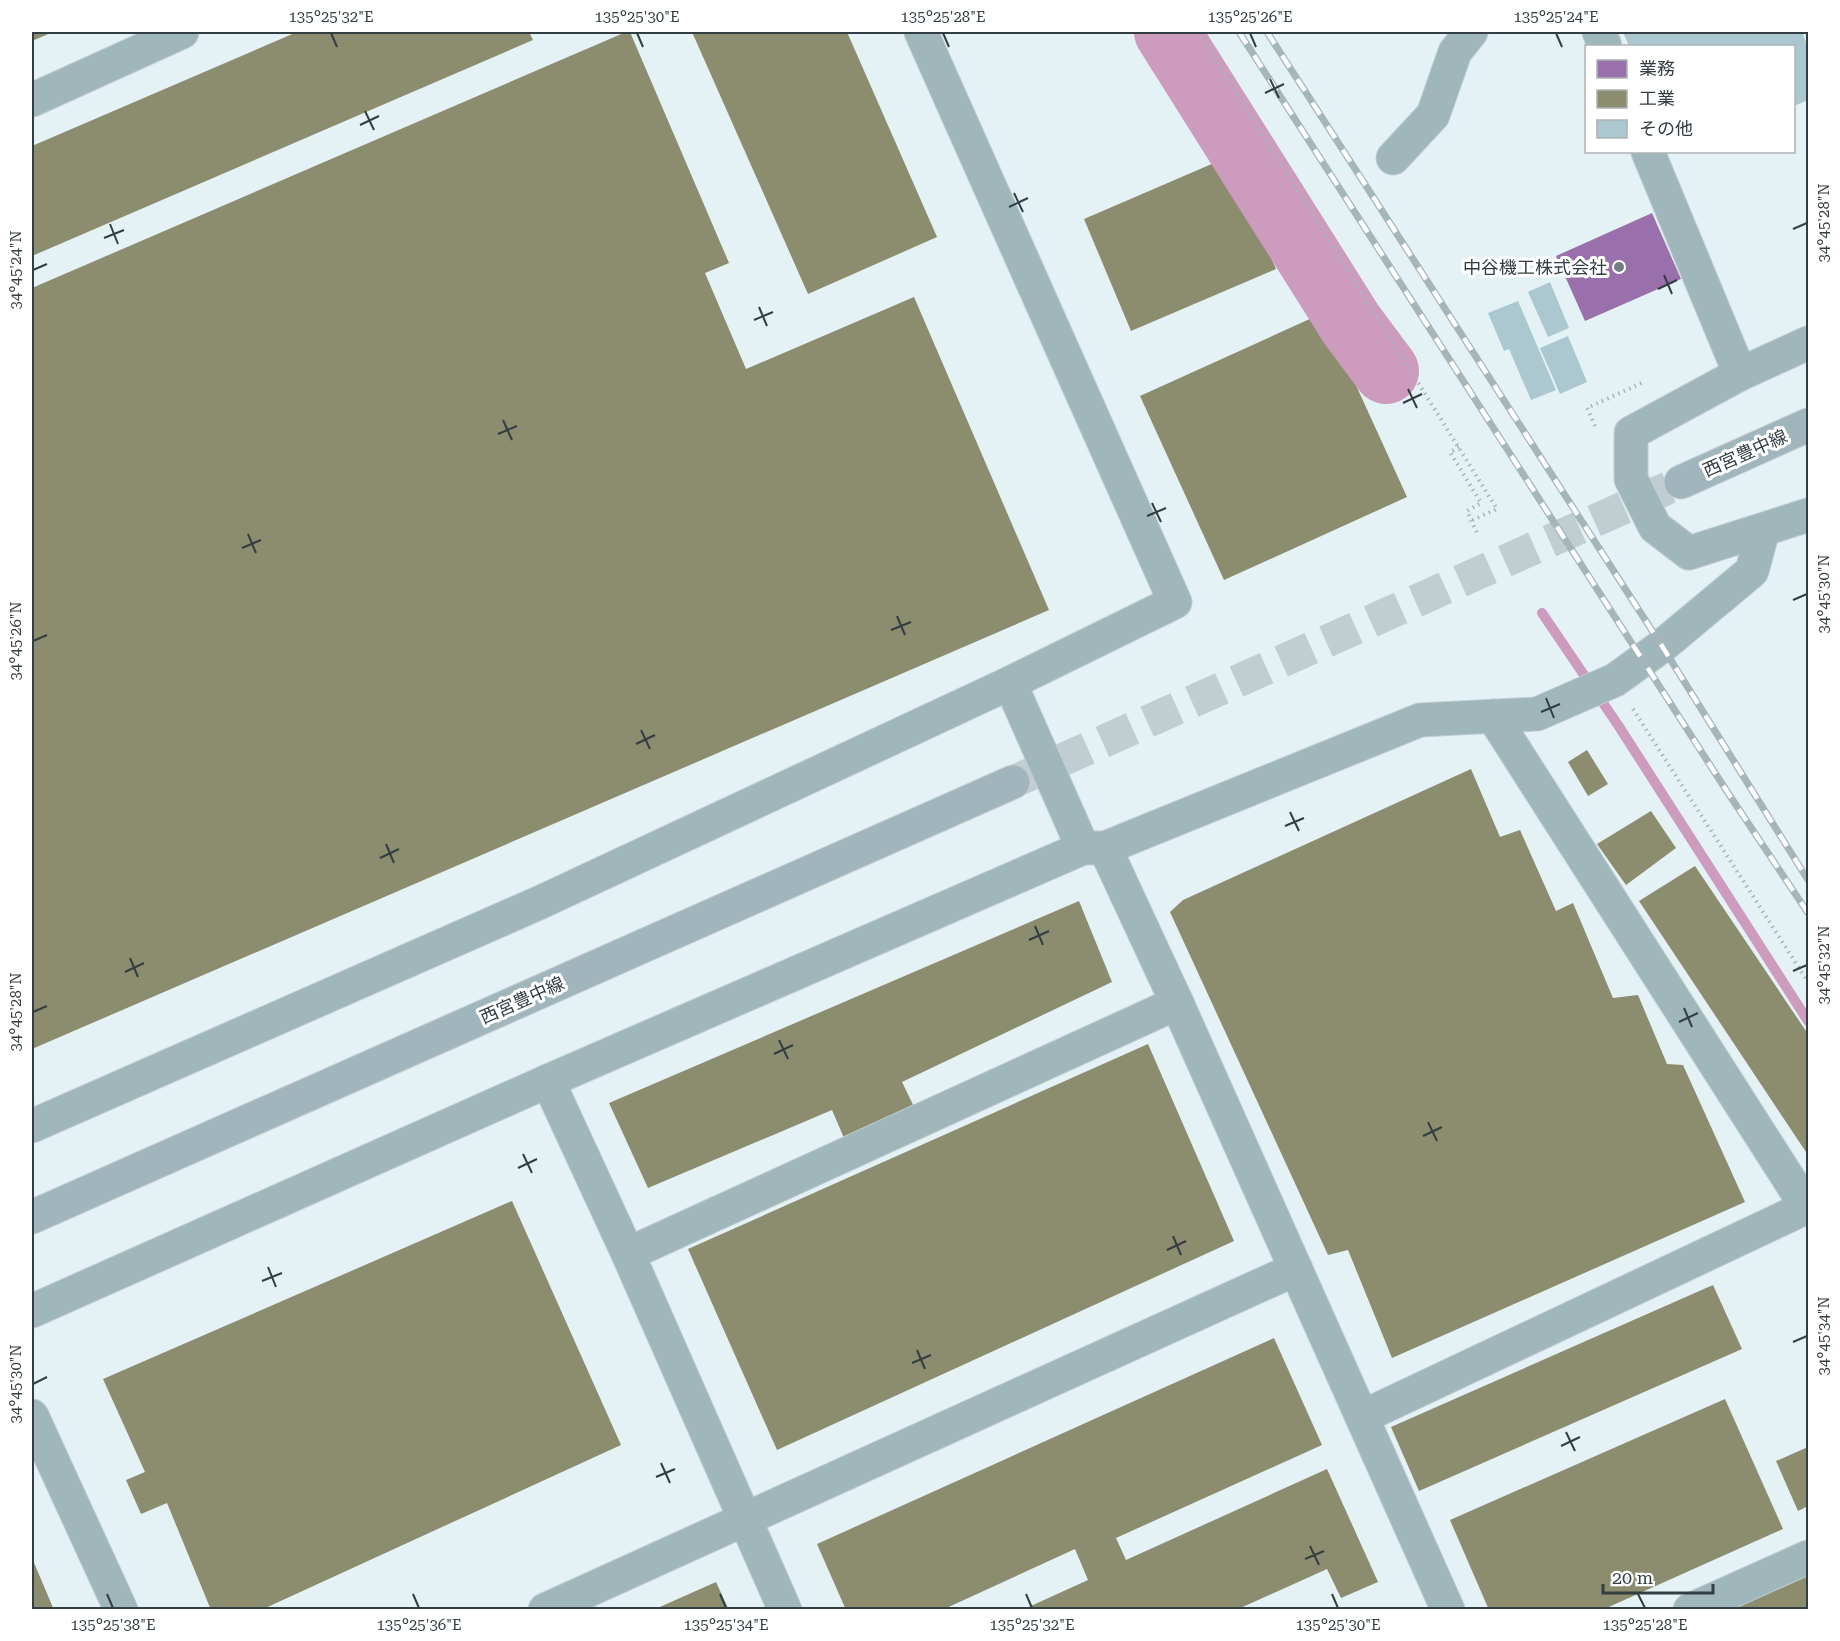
<svg xmlns="http://www.w3.org/2000/svg" width="1840" height="1641" viewBox="0 0 1840 1641" font-family="'Roboto Serif','Noto Sans JP',serif">
<style>
.offices{fill:#9970ab}
.industry{fill:#8c8c6e}
.lines{fill:none;stroke-linecap:round;stroke-linejoin:round}
.stream{stroke:#cd9bbd;stroke-width:10}
.river{stroke:#cd9bbd;stroke-width:66}
.building{fill:#abc8d0}
.major-tunnel{stroke:#c0ced2;stroke-width:33;stroke-dasharray:33 16;stroke-linecap:butt}
.minor-casing{stroke:#c2cdd0;stroke-width:35}
.major-casing{stroke:#c2cdd0;stroke-width:35}
.path{stroke:#a4b6ba;stroke-width:4;stroke-dasharray:1.5 4.5;stroke-linecap:butt}
.minor{stroke:#9fb6bb;stroke-width:33}
.major{stroke:#a0b6bc;stroke-width:33}
.rail-casing{stroke:#a5b6ba;stroke-width:7}
.rail{stroke:#fff;stroke-width:4.5;stroke-dasharray:14;stroke-linecap:butt}
.ticks{fill:none;stroke:#323e42;stroke-width:2}
.poi-dot{fill:#707d81;stroke:#fff;stroke-width:2}
.labels{text-anchor:middle;dominant-baseline:central;stroke-width:6;stroke-linejoin:round;paint-order:stroke}
.poi-label{font-size:18px;fill:#323e42;stroke:#fff;text-anchor:end}
.street-label{font-size:18px;fill:#323e42;stroke:#fff}
.neatline{fill:none;stroke:#323e42;stroke-width:2}
.ticks-label{font-size:15px;text-anchor:middle;fill:#323e42}
</style>
<rect width="100%" height="100%" fill="#e4f2f6"/>
<!-- offices -->
<path class="offices" d="M1652,213L1681,279L1585,321L1556,256Z"/>
<!-- industry -->
<g class="industry">
<path d="M32,32H53L32,41Z"/>
<path d="M297,32H529L533,40L32,256V146Z"/>
<path d="M626,32H630L729,263L705,273L746,369L914,297L1049,610L32,1049V288Z"/>
<path d="M692,32H847L937,237L808,294Z"/>
<path d="M1228,157L1276,269L1131,331L1084,219Z"/>
<path d="M1323,313L1407,497L1224,580L1140,396Z"/>
<path d="M1587,750L1608,784L1588,796L1568,762Z"/>
<path d="M1471,769L1500,837L1520,830L1556,911L1573,903L1613,998L1638,995L1667,1064L1683,1065L1745,1202L1392,1358L1348,1250L1328,1255L1170,912L1183,900Z"/>
<path d="M1651,811L1676,848L1626,885L1597,844Z"/>
<path d="M1695,866L1808,1034V1151L1806,1152L1639,901Z"/>
<path d="M1079,901L1112,982L902,1082L918,1115L847,1145L832,1110L648,1188L609,1103Z"/>
<path d="M1148,1044L1234,1241L777,1450L688,1249Z"/>
<path d="M512,1201L621,1445L261,1610H211L167,1503L141,1514L126,1480L145,1472L103,1379Z"/>
<path d="M1713,1285L1742,1349L1419,1491L1391,1427Z"/>
<path d="M1274,1338L1322,1445L1116,1538L1126,1560L1327,1469L1378,1582L1341,1598L1327,1569L1236,1610H1022L1088,1580L1075,1549L942,1610H846L817,1544Z"/>
<path d="M1725,1399L1783,1529L1602,1610H1489L1450,1520Z"/>
<path d="M1808,1447V1506L1798,1511L1776,1461Z"/>
<path d="M32,1558L54,1610H32Z"/>
<path d="M1808,1573V1610H1724Z"/>
<path d="M716,1582L729,1610H653Z"/>
</g>
<g class="lines">
<!-- stream -->
<path class="stream" d="M1542,613L1618,725L1808,1021"/>
<!-- river -->
<path class="river" d="M1167,32L1351,324L1386,371"/>
</g>
<!-- building -->
<g class="building">
<path d="M1623,32H1802L1808,47V100L1794,106V46H1629Z"/>
<path d="M1550,282L1569,328L1548,337L1528,292Z"/>
<path d="M1518,301L1556,390L1531,400L1509,349L1504,351L1488,313Z"/>
<path d="M1568,336L1587,382L1560,394L1540,348Z"/>
</g>
<g class="lines">
<!-- major-tunnel -->
<path class="major-tunnel" d="M1013,782L1681,482"/>
<!-- minor casing -->
<g class="minor-casing">
<g id="minor">
<path d="M921,32L1175,602L1010,683"/>
<path d="M1599,32L1605,46"/>
<path d="M32,100L182,32"/>
<path d="M1648,152L1740,374"/>
<path d="M1393,158L1433,115L1455,52L1471,32"/>
<path d="M1808,343L1740,374L1631,433V479L1655,527L1689,553L1808,515"/>
<path d="M1493,716L1808,1209"/>
<path d="M1105,848L1177,1003L1448,1610"/>
<path d="M548,1081L628,1254L785,1610"/>
<path d="M32,1126L541,902L1010,683L1083,848"/>
<path d="M628,1254L1177,1003"/>
<path d="M32,1311L548,1081L1083,848H1105L1420,720L1537,714L1615,680L1662,646L1752,571L1763,530"/>
<path d="M32,1416L121,1610"/>
<path d="M1362,1417L1807,1207"/>
<path d="M545,1610L1296,1269"/>
<path d="M1690,1610L1808,1557"/>
</g>
</g>
<!-- major casing -->
<g class="major-casing">
<g id="major">
<path d="M1681,482L1808,425"/>
<path d="M32,1217L1013,782"/>
</g>
</g>
<!-- path -->
<g class="path">
<path d="M1199,32L1497,509L1468,522"/>
<path d="M1595,426L1587,408L1644,382"/>
<path d="M1459,447L1450,452L1481,503L1467,511L1478,535"/>
<path d="M1633,709L1808,982"/>
</g>
<!-- minor -->
<use href="#minor" class="minor"/>
<!-- major -->
<use href="#major" class="major"/>
<!-- rail casing -->
<g class="rail-casing">
<g id="rail">
<path d="M1239,32L1728,793L1808,913"/>
<path d="M1267,32L1662,646L1808,880"/>
</g>
</g>
<!-- rail -->
<use href="#rail" class="rail"/>
</g>
<!-- ticks -->
<path class="ticks" d="M331,33L337,47M637,33L643,47M943,33L949,47M1250,33L1256,47M1556,33L1562,47M1270,79L1279,98M1265,93L1284,84M365,111L374,130M360,125L379,116M1014,193L1023,212M1009,207L1028,198M110,224L118,244M1793,229L1807,223M104,238L124,230M33,270L47,264M1664,275L1672,294M1658,289L1677,280M759,307L767,326M754,320L773,312M1408,389L1417,408M1403,403L1422,394M503,420L512,440M498,434L517,426M1152,503L1161,522M1147,516L1166,508M248,534L256,553M242,548L261,540M1793,600L1807,594M897,616L905,635M891,630L911,622M33,641L47,635M1546,698L1554,718M1541,712L1560,704M641,730L650,749M636,744L655,735M1290,812L1299,831M1285,826L1304,818M386,844L394,863M380,858L399,849M1035,926L1043,945M1029,940L1049,931M130,958L138,977M1793,971L1807,965M125,972L144,963M1684,1008L1692,1027M33,1012L47,1006M1679,1022L1698,1013M779,1040L788,1059M774,1054L793,1045M1428,1122L1437,1141M1423,1136L1442,1127M523,1154L532,1173M518,1168L537,1159M1173,1236L1181,1255M1167,1250L1186,1241M268,1267L276,1287M262,1281L282,1273M1793,1342L1807,1336M917,1350L925,1369M912,1363L931,1355M33,1384L47,1377M1566,1432L1575,1451M1561,1446L1580,1437M661,1463L670,1483M656,1477L675,1469M1310,1546L1319,1565M1305,1559L1324,1551M107,1594L113,1608M413,1594L419,1608M720,1594L726,1608M1026,1594L1032,1608M1332,1594L1338,1608M1638,1594L1645,1608"/>
<!-- markers -->
<circle class="poi-dot" cx="1619" cy="267" r="6"/>
<g class="labels">
<!-- poi labels -->
<g class="poi-label">
<text x="1607" y="267">中谷機工株式会社</text>
</g>
<!-- street labels -->
<g class="street-label">
<text transform="translate(1745 453) rotate(-24)">西宮豊中線</text>
<text transform="translate(522 1000) rotate(-24)">西宮豊中線</text>
</g>
</g>
<!-- border -->
<rect width="1840" height="1641" fill="none" stroke="#ffffff" stroke-width="66"/>
<!-- legend -->
<rect x="1585" y="45" width="210" height="108" fill="#ffffff" stroke="#adb2b3" stroke-width="1.5"/>
<rect x="1597" y="60" width="30" height="18" fill="#9970ab" stroke="#adb2b3" stroke-width="1.5"/>
<text x="1639" y="75" font-size="18" fill="#323e42">業務</text>
<rect x="1597" y="90" width="30" height="18" fill="#8c8c6e" stroke="#adb2b3" stroke-width="1.5"/>
<text x="1639" y="105" font-size="18" fill="#323e42">工業</text>
<rect x="1597" y="120" width="30" height="18" fill="#abc8d0" stroke="#adb2b3" stroke-width="1.5"/>
<text x="1639" y="135" font-size="18" fill="#323e42">その他</text>
<!-- scale -->
<path d="M1603 1584v9h110v-9" fill="none" stroke="#323e42" stroke-width="3"/>
<text x="1612" y="1584" font-size="18" fill="#323e42" stroke="#ffffff" stroke-width="4.5" paint-order="stroke">20 m</text>
<rect x="33" y="33" width="1774" height="1575" class="neatline"/>
<g class="ticks-label">
<text x="331" y="22">135°25'32"E</text>
<text x="637" y="22">135°25'30"E</text>
<text x="943" y="22">135°25'28"E</text>
<text x="1250" y="22">135°25'26"E</text>
<text x="1556" y="22">135°25'24"E</text>
<text transform="translate(1824 223) rotate(-90)" y="5">34°45'28"N</text>
<text transform="translate(16 270) rotate(-90)" y="5">34°45'24"N</text>
<text transform="translate(1824 594) rotate(-90)" y="5">34°45'30"N</text>
<text transform="translate(16 641) rotate(-90)" y="5">34°45'26"N</text>
<text transform="translate(1824 965) rotate(-90)" y="5">34°45'32"N</text>
<text transform="translate(16 1012) rotate(-90)" y="5">34°45'28"N</text>
<text transform="translate(1824 1336) rotate(-90)" y="5">34°45'34"N</text>
<text transform="translate(16 1384) rotate(-90)" y="5">34°45'30"N</text>
<text x="113" y="1630">135°25'38"E</text>
<text x="419" y="1630">135°25'36"E</text>
<text x="726" y="1630">135°25'34"E</text>
<text x="1032" y="1630">135°25'32"E</text>
<text x="1338" y="1630">135°25'30"E</text>
<text x="1645" y="1630">135°25'28"E</text>
</g>
</svg>
